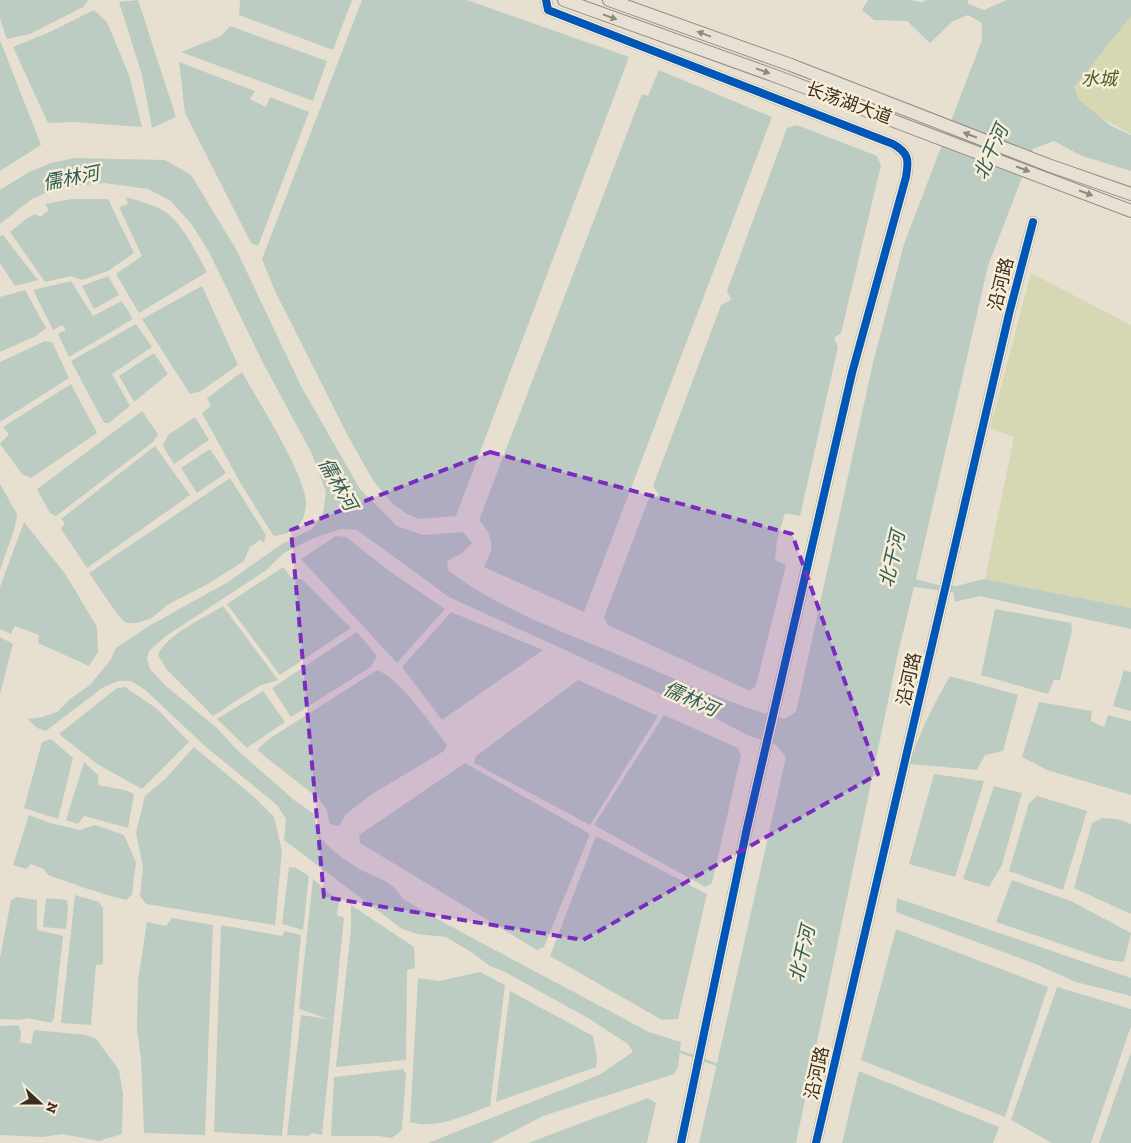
<svg xmlns="http://www.w3.org/2000/svg" width="1131" height="1143" viewBox="0 0 1131 1143" font-family="'Zilla Slab','Noto Sans SC',serif">
<style>
.green{fill:#d6d7b3}
.water{fill:#bcccc2}
.lines{fill:none;stroke-linecap:round;stroke-linejoin:round}
.stream{stroke:#bcccc2;stroke-width:2.5}
.minor-casing{stroke:#ada599;stroke-width:12}
.major-casing{stroke:#928b80;stroke-width:14}
.minor{stroke:#efebe3;stroke-width:10}
.major{stroke:#e6e1d4;stroke-width:12}
.cycleway-casing{stroke:#f7eed8;stroke-width:11}
.cycleway{stroke:#0057b8;stroke-width:8}
.oneway{fill:#92887a}
.marked{fill:#7b2cbf;fill-opacity:0.2;stroke:#7b2cbf;stroke-width:4;stroke-dasharray:10 6;stroke-linejoin:round}
.labels{text-anchor:middle;dominant-baseline:central;stroke-width:5;stroke-linejoin:round;paint-order:stroke}
.park-label{font-size:18px;font-style:italic;fill:#4d5a26;stroke:#f7eed8}
.street-label{font-size:18px;fill:#3d2e20;stroke:#f7eed8}
.water-label{font-size:19px;font-style:italic;fill:#2f5d5a;stroke:#f7eed8}
</style>
<rect width="100%" height="100%" fill="#e7e0d1"/>
<!-- green -->
<g class="green">
<path d="M1131,0V134L1054,91Z"/>
<path d="M1031,273L1131,325V608L985,579L1014,437L990,428Z"/>
</g>
<!-- water -->
<g class="water">
<path d="M0,0H88L83,7L30,34L7,39L0,19Z"/>
<path d="M138,0L176,117L152,128L142,75L119,2Z"/>
<path d="M240,0H352L333,50L239,15Z"/>
<path d="M362,0H467L629,57L456,516L419,519L407,514L393,504L374,482L348,436L275,291L262,259Z"/>
<path d="M868,0H909L922,2L927,0H968V4L984,10L1007,0H1131V16L1074,87L1078,99L1111,126L1131,135V171L1082,156L1054,141L1033,149L988,266L916,579L938,585L956,586L985,579L1131,608V629L979,596L955,602L953,592L914,587L897,658L796,1143H699L786,757L776,745L747,735L679,699L661,694L449,597L357,530L340,529L314,538L284,553L265,571L166,636L149,651L147,659L150,669L166,686L218,729L235,748L294,800L313,813L319,836L327,845L341,857L359,869L387,882L396,889L403,899L450,926L649,1032L681,1042L678,1067L674,1074L543,1116L491,1143H428L599,1075L633,1052L628,1044L588,1018L503,971L490,966L471,952L446,937L417,934L402,929L284,840L286,819L277,805L206,747L144,689L131,681H118L102,688L46,731L37,728L28,719L42,717L57,712L70,699L90,685L111,659L116,648L149,626L228,582L280,545L312,529L323,514L326,492L312,454L263,363L209,252L192,225L171,201L148,189L104,183L75,186L48,192L32,199L0,224V190L29,172L51,163L74,158L165,160L191,175L236,249L301,386L360,489L397,526L423,535L463,532L472,543L462,553L447,561L448,570C501,611 567,633 628,659C679,680 731,705 784,719L796,712L873,363L904,244L982,40V23L968,15L953,21L930,43L907,21L874,20L862,10Z"/>
<path d="M94,10L107,22L129,75L142,127L73,122L48,123L13,47L50,32Z"/>
<path d="M230,26L327,61L313,101L181,52L221,36Z"/>
<path d="M0,40L41,145L0,171Z"/>
<path d="M179,62L255,91L250,99L266,107L270,97L309,112L258,246L251,243L185,113Z"/>
<path d="M659,70L772,117L584,612L484,567C495,546 494,538 479,520L642,94L648,96Z"/>
<path d="M797,125L877,156L881,165L841,333L834,338L838,347L800,516L785,513L777,540L775,560L786,565L756,685L750,691L608,625L604,617L649,498L659,495L653,486L721,305L731,300L727,291L787,128Z"/>
<path d="M126,197C139,201 156,205 167,213C185,228 196,252 207,272L139,313L116,274L142,256L119,207L128,204Z"/>
<path d="M72,199H108L134,253L108,271L82,280L71,276L45,282L10,232L26,219L35,214L40,217L49,210L45,204Z"/>
<path d="M3,235L38,280L15,286L0,263V236Z"/>
<path d="M108,276L119,295L94,309L82,286Z"/>
<path d="M71,281L93,316L122,301L133,319L69,357L58,334L66,330L62,325L53,330L33,290Z"/>
<path d="M202,286L238,365L201,391L190,394L142,319Z"/>
<path d="M25,290L46,328L36,336L0,352V297Z"/>
<path d="M136,324L152,347L112,374L130,406L109,423H104L71,361Z"/>
<path d="M45,341L52,342L69,378L0,422V362Z"/>
<path d="M154,353L168,374L134,402L119,376Z"/>
<path d="M242,372C257,399 307,477 306,504C305,525 293,534 274,536L269,529L241,484L202,413L211,406L207,398Z"/>
<path d="M71,384L97,433L31,478L22,474L0,444L9,434L3,427Z"/>
<path d="M142,411L158,434L153,442L56,516L50,513L37,489Z"/>
<path d="M195,417L209,440L174,464L163,446L168,435Z"/>
<path d="M155,446L190,495L87,568L61,529L65,523L61,519Z"/>
<path d="M210,449L226,473L197,493L181,468Z"/>
<path d="M230,478L266,535L264,543L260,540L250,547L244,561L233,568L206,585L167,605L152,618L136,623H126L117,614L89,573Z"/>
<path d="M0,484L17,514L15,527L0,570Z"/>
<path d="M24,522L66,575L97,627L98,652L89,666L38,643L39,635L15,626L11,634L0,629V587Z"/>
<path d="M336,536L346,537L392,573L445,609L397,663L301,559Z"/>
<path d="M283,567L291,577L303,580L351,628L280,675L227,604Z"/>
<path d="M223,606L278,680L259,686L213,716L167,670L158,655C166,635 205,617 223,606Z"/>
<path d="M995,609L1071,623L1072,630L1060,680H1054L1048,694L981,675Z"/>
<path d="M451,612L543,650L442,720L402,667Z"/>
<path d="M357,632L377,656L371,667L291,717L272,688Z"/>
<path d="M0,637L13,644L0,694Z"/>
<path d="M377,670C400,678 431,725 447,745L444,751L372,794L346,814L339,826L333,825L329,822L327,810L319,799L257,750L269,739Z"/>
<path d="M1124,670L1131,672V711L1113,706Z"/>
<path d="M950,676L1018,695L1003,751L985,755L977,770L910,764C919,732 934,704 950,676Z"/>
<path d="M578,680L658,716L590,825L474,763L476,756Z"/>
<path d="M125,687L156,708L189,742L142,789L97,764L59,734L117,688Z"/>
<path d="M263,691L285,722L247,748L217,719Z"/>
<path d="M1039,702L1092,711L1091,721L1104,727L1108,715L1131,721V795L1047,770L1022,757Z"/>
<path d="M664,715L738,748L741,755L712,883L705,887L594,825Z"/>
<path d="M51,739L73,758L58,819L24,808L42,742Z"/>
<path d="M194,747L254,797L274,817L282,851L275,925L146,904L140,896L143,868L136,832L145,796L166,778Z"/>
<path d="M84,762L98,775V785C111,788 122,788 134,794L128,828L84,816L78,824L66,820Z"/>
<path d="M465,763L590,834L544,947L537,950L360,843L359,835Z"/>
<path d="M934,774L984,781L955,877L909,864Z"/>
<path d="M994,786L1022,793L1002,865L989,887L963,879Z"/>
<path d="M1037,796L1087,811L1063,890L1009,871L1029,803Z"/>
<path d="M29,815L50,823L80,830L95,825L124,835L136,862L132,895L126,900C100,894 74,884 48,875L44,869L31,864L26,869L13,865Z"/>
<path d="M1102,818L1117,819L1131,824V914L1074,888L1092,823Z"/>
<path d="M596,836L707,894L678,1019L662,1020L550,956Z"/>
<path d="M289,867L296,868L309,876L303,930L282,924Z"/>
<path d="M313,879L339,901L337,915L344,918L322,1135L313,1133L308,1136L287,1135L301,1015L328,1019L299,1009Z"/>
<path d="M1012,880L1073,902L1131,933L1124,962L1108,960L996,922Z"/>
<path d="M75,895L99,902L103,908V964L96,965L91,1025L61,1023Z"/>
<path d="M16,897L37,900V930L63,936L54,1018L51,1023L28,1018L20,1020L0,1019V958L11,900Z"/>
<path d="M46,898L67,900L68,908L66,929L43,927Z"/>
<path d="M897,898L1131,978V996L1076,982L1033,963L896,912Z"/>
<path d="M351,905L414,947L415,968L407,970L406,1060L336,1067L351,930Z"/>
<path d="M172,918L213,925L205,1135L144,1133L141,1059L137,1029L138,980L147,922L166,926Z"/>
<path d="M221,925L282,936L285,931L301,935L282,1136L214,1132Z"/>
<path d="M896,929L1048,987L1005,1117L861,1060Z"/>
<path d="M480,972L505,985L490,1106C465,1115 436,1130 410,1122L418,978L439,981Z"/>
<path d="M1057,987L1131,1009V1026L1091,1143H1052L1011,1120Z"/>
<path d="M510,991L593,1036L597,1057L596,1067L496,1102Z"/>
<path d="M18,1025L21,1031L20,1042L31,1044L34,1030L86,1035L96,1039L119,1070L123,1094L122,1134L99,1141L62,1134L43,1137L0,1135V1026Z"/>
<path d="M1131,1052V1143H1099Z"/>
<path d="M403,1069L406,1074L402,1129L398,1134L391,1138L379,1136H331L334,1077Z"/>
<path d="M859,1071L999,1127L993,1143H842Z"/>
<path d="M648,1098L656,1103L647,1143H528Z"/>
</g>
<g class="lines">
<!-- stream -->
<g class="stream">
<path d="M678,1051L696,1057"/>
<path d="M701,1059L717,1065"/>
</g>
<!-- minor casing -->
<g class="minor-casing">
<g id="minor">
<path d="M546,0L548,10L893,144C909,153 909,160 906,177L852,373L747,828L681,1143"/>
<path d="M816,1143L1009,314L1033,222"/>
</g>
</g>
<!-- major casing -->
<g class="major-casing">
<g id="major">
<path d="M564,0L778,77L1131,211"/>
<path d="M609,0L791,65L1048,165L1131,194"/>
</g>
</g>
<!-- minor -->
<use href="#minor" class="minor"/>
<!-- major -->
<use href="#major" class="major"/>
<!-- cycleway casing -->
<g class="cycleway-casing">
<g id="cycleway">
<path d="M546,0L548,10L893,144C909,153 909,160 906,177L852,373L747,828L681,1143"/>
<path d="M816,1143L1009,314L1033,222"/>
</g>
</g>
<!-- cycleway -->
<use href="#cycleway" class="cycleway"/>
</g>
<!-- one-way arrows -->
<defs><path id="oneway-solid" d="M-6-.8H1V-3.2L6.5 0L1 3.2V.8H-6Z" transform="scale(1.25)"/></defs>
<g class="oneway">
<use href="#oneway-solid" transform="translate(610 17) rotate(20)"/>
<use href="#oneway-solid" transform="translate(704 34) rotate(-160)"/>
<use href="#oneway-solid" transform="translate(763 71) rotate(20)"/>
<use href="#oneway-solid" transform="translate(970 135) rotate(-159)"/>
<use href="#oneway-solid" transform="translate(1023 169) rotate(21)"/>
<use href="#oneway-solid" transform="translate(1086 193) rotate(21)"/>
</g>
<!-- marked area -->
<path class="marked" d="M490,452L792,534L878,774L583,940L324,897L291,530Z"/>
<g class="labels">
<!-- park labels -->
<g class="park-label">
<text x="1099" y="79">水城</text>
</g>
<!-- street labels -->
<g class="street-label">
<text transform="translate(849 103) rotate(20)">长荡湖大道</text>
<text transform="translate(1001 284) rotate(-76)">沿河路</text>
<text transform="translate(909 679) rotate(-77)">沿河路</text>
<text transform="translate(817 1073) rotate(-77)">沿河路</text>
</g>
<!-- water labels -->
<g class="water-label">
<text transform="translate(991 152) rotate(-66)">北干河</text>
<text transform="translate(71 178) rotate(-11)">儒林河</text>
<text transform="translate(338 484) rotate(60)">儒林河</text>
<text transform="translate(892 559) rotate(-77)">北干河</text>
<text transform="translate(691 699) rotate(24)">儒林河</text>
<text transform="translate(802 954) rotate(-77)">北干河</text>
</g>
</g>
<!-- north arrow -->
<g transform="translate(40 1103) rotate(111)" stroke="#f7eed8" stroke-width="4" paint-order="stroke">
<path d="M0-4L9 19L0 12L-9 19Z" fill="#3d2e20"/>
<text y="-8" font-size="14" font-weight="bold" text-anchor="middle" fill="#3d2e20">N</text>
</g>
</svg>
